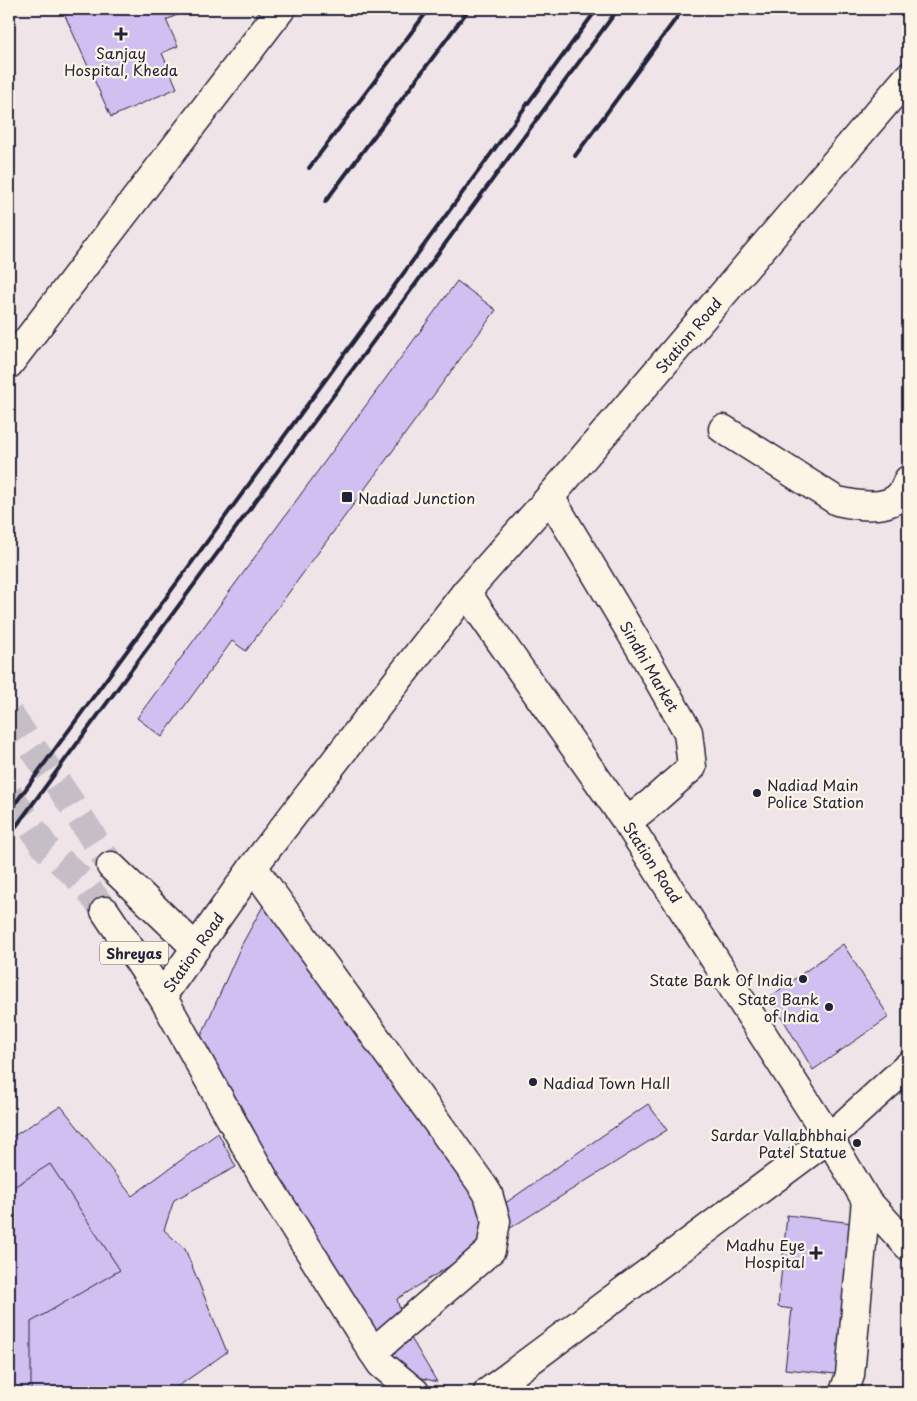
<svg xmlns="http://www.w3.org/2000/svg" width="917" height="1401" viewBox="0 0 917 1401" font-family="'Playpen Sans',sans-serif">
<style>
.building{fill:#d0c0f1;stroke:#22223b}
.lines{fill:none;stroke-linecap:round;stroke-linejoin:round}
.major-tunnel{stroke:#c6bec6;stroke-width:28;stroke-dasharray:28 14;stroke-linecap:butt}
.minor-casing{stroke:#22223b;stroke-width:31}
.major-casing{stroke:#22223b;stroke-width:31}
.minor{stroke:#fcf5e5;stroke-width:28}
.major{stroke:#fcf5e5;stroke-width:28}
.rail{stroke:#22223b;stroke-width:4}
.poi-dot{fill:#22223b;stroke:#fcf5e5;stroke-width:2}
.labels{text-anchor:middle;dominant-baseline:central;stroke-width:4.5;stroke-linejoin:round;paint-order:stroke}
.shield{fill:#fcf5e5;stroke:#63616e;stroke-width:1}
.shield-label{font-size:14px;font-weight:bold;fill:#22223b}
.poi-label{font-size:15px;fill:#22223b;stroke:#fcf5e5;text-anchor:end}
.street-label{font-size:15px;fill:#22223b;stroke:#fcf5e5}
</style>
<rect width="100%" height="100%" fill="#efe5e9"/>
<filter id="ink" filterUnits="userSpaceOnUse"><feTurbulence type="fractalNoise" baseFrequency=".02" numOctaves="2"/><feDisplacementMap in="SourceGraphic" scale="10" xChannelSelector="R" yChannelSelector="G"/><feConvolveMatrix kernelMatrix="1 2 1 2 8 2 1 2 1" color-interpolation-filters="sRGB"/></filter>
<g filter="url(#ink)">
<!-- building -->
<g class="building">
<path d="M62,9H190L166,20L178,46L162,53L177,88L111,117Z"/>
<path d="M457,281L496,310L246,651L232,641L162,737L137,718Z"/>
<path d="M263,906L491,1213L648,1104L667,1130L397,1299L405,1328L437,1382L367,1363L199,1041L241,946Z"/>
<path d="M843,944L889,1017L813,1070L770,997Z"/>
<path d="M61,1106L132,1196L218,1133L236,1167L174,1200L164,1230L185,1249L227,1352L170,1392H9V1139Z"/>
<path d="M50,1164L120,1270L31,1322V1392H9V1190Z"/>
<path d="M787,1215L853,1223L836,1374L785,1369L792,1309L778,1307Z"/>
</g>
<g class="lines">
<!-- major-tunnel -->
<g class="major-tunnel">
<path d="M9,714L67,797L111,866"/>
<path d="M9,794L45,847L83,882L105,911"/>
</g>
<!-- minor casing -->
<g class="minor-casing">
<g id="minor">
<path d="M9,364L281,9"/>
<path d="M723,429L837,501C855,505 888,511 901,494C904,490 906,484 908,480"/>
<path d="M550,497L642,651L688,732L692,767L651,803L627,822"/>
<path d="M253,867L483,1186L488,1194L496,1221L491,1250L373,1352"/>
<path d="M829,1138L866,1200L908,1246"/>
<path d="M844,1392L850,1375L866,1200"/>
</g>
</g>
<!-- major casing -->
<g class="major-casing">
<g id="major">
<path d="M466,592L627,822L829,1138"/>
<path d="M111,866L196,948"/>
<path d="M105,911L162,996"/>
<path d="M415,1392L381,1364L373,1352L266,1182L162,996L253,867L466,592L550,497L908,77"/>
<path d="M488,1392L829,1138L908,1066"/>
</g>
</g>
<!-- minor -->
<use href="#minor" class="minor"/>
<!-- major -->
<use href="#major" class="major"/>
<!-- rail -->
<g class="rail">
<path d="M575,156L683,9"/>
<path d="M309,168L429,9"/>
<path d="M325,202L469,9"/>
<path d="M9,812L597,9"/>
<path d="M9,836L618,9"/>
</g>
</g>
</g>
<!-- markers -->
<g class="poi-dot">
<path d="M118.5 26.5h5v5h5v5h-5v5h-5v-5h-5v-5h5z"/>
<rect x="341" y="491" width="12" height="12" rx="2.5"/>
<circle cx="757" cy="793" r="5"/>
<circle cx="803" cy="979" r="5"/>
<circle cx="829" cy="1007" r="5"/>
<circle cx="533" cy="1082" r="5"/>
<circle cx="857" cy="1143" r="5"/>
<path d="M813.5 1245.5h5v5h5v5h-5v5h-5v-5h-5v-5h5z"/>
</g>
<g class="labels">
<!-- shield labels -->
<rect class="shield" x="100" y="941.5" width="68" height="23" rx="4"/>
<g class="shield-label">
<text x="134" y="953">Shreyas</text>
</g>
<!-- poi labels -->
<g class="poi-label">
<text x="121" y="52" text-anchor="middle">Sanjay<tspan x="121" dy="17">Hospital, Kheda</tspan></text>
<text x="358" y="497" text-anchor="start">Nadiad Junction</text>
<text x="767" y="784" text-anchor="start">Nadiad Main<tspan x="767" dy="17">Police Station</tspan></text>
<text x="793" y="979">State Bank Of India</text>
<text x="819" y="998">State Bank<tspan x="819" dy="17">of India</tspan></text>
<text x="543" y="1082" text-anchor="start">Nadiad Town Hall</text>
<text x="847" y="1134">Sardar Vallabhbhai<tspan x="847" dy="17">Patel Statue</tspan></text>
<text x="805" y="1244">Madhu Eye<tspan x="805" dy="17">Hospital</tspan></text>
</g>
<!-- street labels -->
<g class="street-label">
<text transform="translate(688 335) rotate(-50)">Station Road</text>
<text transform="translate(650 666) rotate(60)">Sindhi Market</text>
<text transform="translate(653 862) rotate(57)">Station Road</text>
<text transform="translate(193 952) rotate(-55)">Station Road</text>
</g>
</g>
<!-- margin -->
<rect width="917" height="1401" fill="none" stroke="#fcf5e5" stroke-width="30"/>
<rect x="15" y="15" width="887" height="1371" fill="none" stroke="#22223b" stroke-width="2" filter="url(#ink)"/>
</svg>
